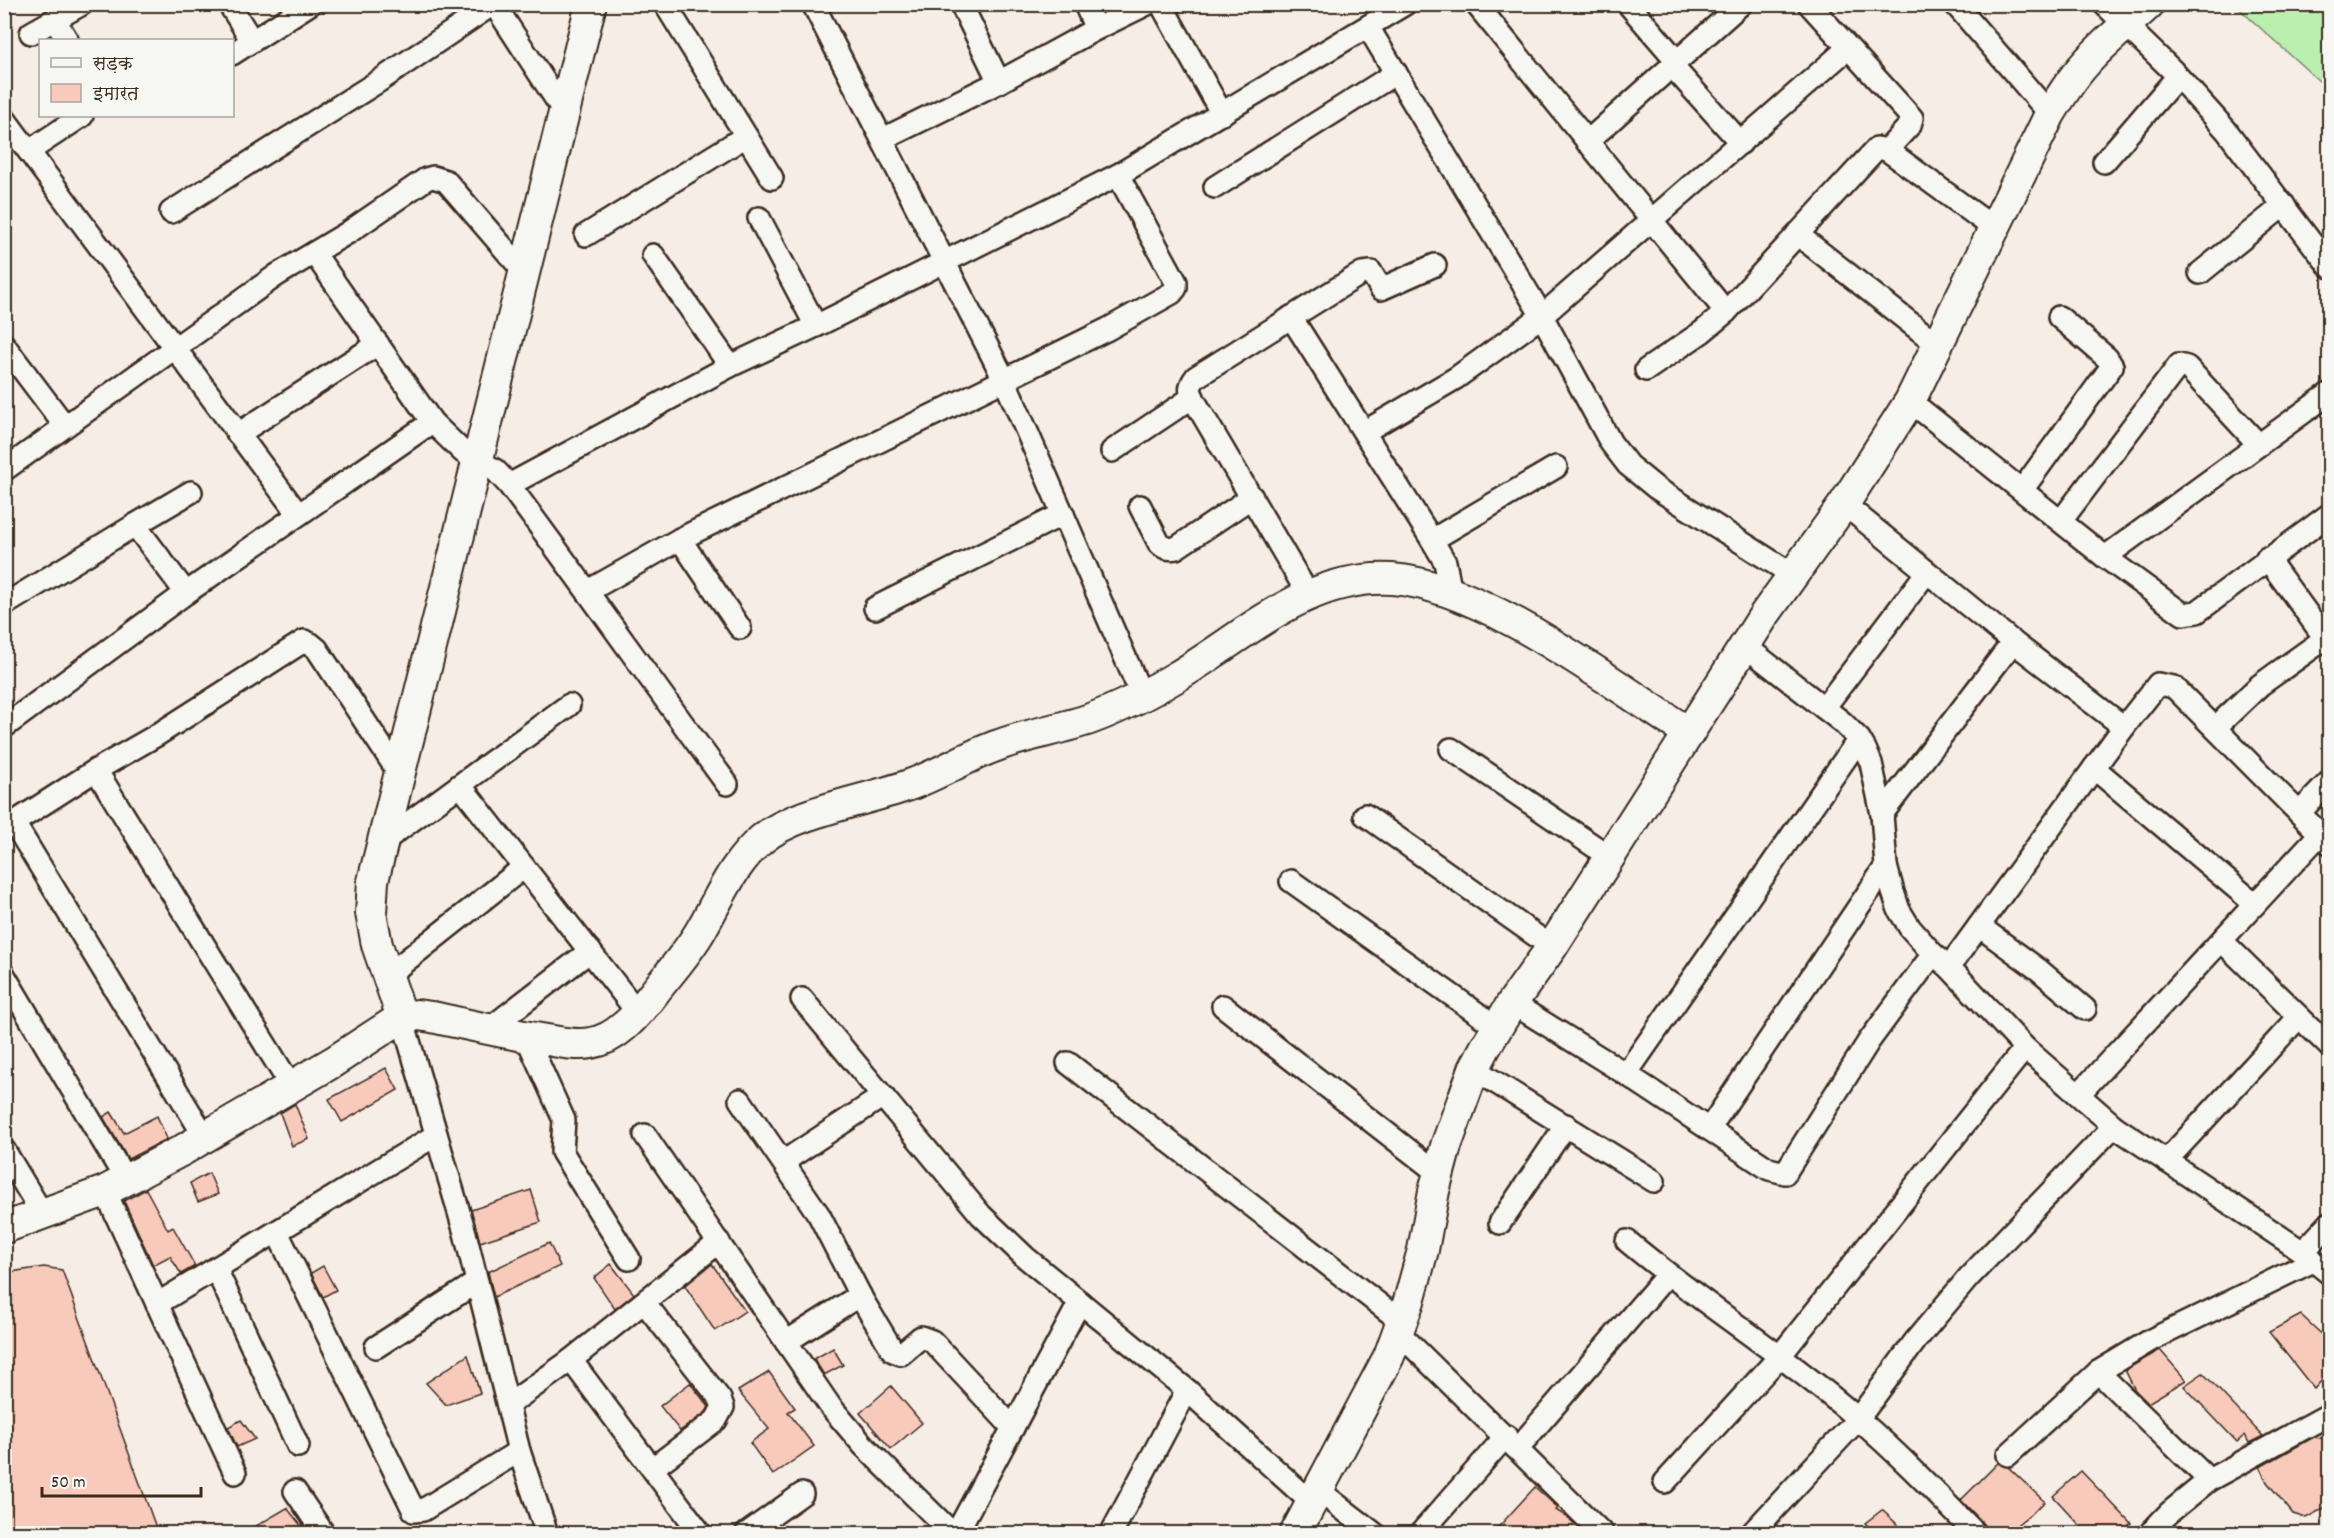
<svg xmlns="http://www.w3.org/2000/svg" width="2334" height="1538" viewBox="0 0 2334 1538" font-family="Dekko,'Playpen Sans Deva',sans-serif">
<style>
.green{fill:#baefb0;stroke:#7a8c67;stroke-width:1.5}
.building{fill:#f8cabb;stroke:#3b2a1e;stroke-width:1.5}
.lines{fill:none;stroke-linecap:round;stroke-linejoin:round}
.street-casing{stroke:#3b2a1e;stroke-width:26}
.secondary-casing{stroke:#3b2a1e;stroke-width:34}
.street{stroke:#f6f6f2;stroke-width:21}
.secondary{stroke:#f6f6f2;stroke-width:30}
</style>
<rect width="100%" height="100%" fill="#f6ede7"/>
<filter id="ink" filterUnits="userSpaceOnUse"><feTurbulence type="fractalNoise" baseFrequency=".0167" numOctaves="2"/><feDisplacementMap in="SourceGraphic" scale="12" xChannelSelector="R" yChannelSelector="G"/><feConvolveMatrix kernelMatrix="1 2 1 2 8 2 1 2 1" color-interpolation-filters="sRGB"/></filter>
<g filter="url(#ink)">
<!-- green -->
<path class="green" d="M2235,5H2329V90Z"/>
<!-- building -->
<g class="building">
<path d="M386,1068L398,1090L342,1122L329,1099Z"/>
<path d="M295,1104L309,1139L292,1146L280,1113Z"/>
<path d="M111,1112L124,1133L157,1116L167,1139L128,1159L103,1117Z"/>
<path d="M209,1173L218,1194L198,1202L190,1183Z"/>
<path d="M146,1189L168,1230L173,1227L195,1266L181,1274L170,1256L153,1265L124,1201Z"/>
<path d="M531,1190L541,1222L480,1242L471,1210Z"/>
<path d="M549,1243L560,1266L494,1297L488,1272Z"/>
<path d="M611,1264L634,1294L615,1309L594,1278Z"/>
<path d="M712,1264L745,1311L715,1331L685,1286Z"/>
<path d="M323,1266L336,1290L323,1297L311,1273Z"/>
<path d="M44,1267L62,1270L158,1533H4V1273Z"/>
<path d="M2301,1315L2330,1342V1371L2314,1389L2269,1332Z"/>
<path d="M833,1348L843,1365L824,1375L814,1359Z"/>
<path d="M2160,1350L2186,1380L2148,1403L2135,1390L2125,1370Z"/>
<path d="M468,1355L480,1393L446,1405L426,1383Z"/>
<path d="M769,1372L795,1408L788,1412L814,1446L773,1475L750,1443L769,1429L738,1391Z"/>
<path d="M2203,1373L2255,1428L2263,1436L2249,1443L2245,1435L2237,1442L2184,1386Z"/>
<path d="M690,1383L709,1407L706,1412L680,1431L660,1406Z"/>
<path d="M891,1386L922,1423L891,1449L860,1413Z"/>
<path d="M241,1420L255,1439L237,1447L228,1427Z"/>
<path d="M2314,1437L2326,1439L2330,1446V1505L2306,1518L2293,1514L2267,1482L2260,1467Z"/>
<path d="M1998,1463L2008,1467L2045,1502L2007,1533H1990L1985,1525L1961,1500Z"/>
<path d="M2081,1471L2131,1523L2121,1533H2087L2053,1496Z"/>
<path d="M1535,1487L1558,1508L1556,1510L1567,1517L1584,1533H1493Z"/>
<path d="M287,1508L307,1533H244Z"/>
<path d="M1882,1510L1898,1525L1888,1533H1875L1865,1523Z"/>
</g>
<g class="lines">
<!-- street casing -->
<g class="street-casing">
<g id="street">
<path d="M229,4L252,41"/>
<path d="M494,4L565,113"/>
<path d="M665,4L772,178"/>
<path d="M813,4L1004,379L1142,696"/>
<path d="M961,4L999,82"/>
<path d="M1085,4L1096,29"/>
<path d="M1161,4L1222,114"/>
<path d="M1476,4L1726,312"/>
<path d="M1628,4L1677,61"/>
<path d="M1809,4L1912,118L1910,125L1887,150"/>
<path d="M1955,4L2050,114"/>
<path d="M2104,4L2172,70L2226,130L2330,267"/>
<path d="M55,20L67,40"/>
<path d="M1368,27L1542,316L1611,443L1628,465L1656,488L1793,575"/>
<path d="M31,33L82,4"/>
<path d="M232,54L310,4"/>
<path d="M1672,66L1741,143"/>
<path d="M4,118L298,514"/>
<path d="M883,139L999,82L1096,29L1147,4"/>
<path d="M1587,142L1741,4"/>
<path d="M29,151L82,116"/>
<path d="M2104,162L2177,77"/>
<path d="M1215,187L1396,73"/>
<path d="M171,212L379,81L493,4"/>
<path d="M759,218L816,326"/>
<path d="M1797,234L1937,344"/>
<path d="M586,235L746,136"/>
<path d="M314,253L432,422L463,452L495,470L509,485C583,584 654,685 727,784"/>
<path d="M653,255L730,366"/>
<path d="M2200,273L2284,205"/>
<path d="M1291,317L1432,540L1445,562L1451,593"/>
<path d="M4,345L65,426"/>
<path d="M1646,370L1702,332L1726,312L1877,148L1887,150L1995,229"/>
<path d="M1910,401L2105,557L2183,614L2197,612L2330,514"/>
<path d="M1364,432L1456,378L1542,316L1848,48"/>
<path d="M238,434L378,344"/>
<path d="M1112,451L1193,397"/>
<path d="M4,470L277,275L349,232L426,179L433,177L446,181L526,274"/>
<path d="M509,485L730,366L816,326L1118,175L1405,4"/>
<path d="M2022,490L2112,366L2107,358L2059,317"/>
<path d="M1844,504L2013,642L2124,727L1949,967"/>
<path d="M1140,506L1159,543C1165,549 1168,549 1176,548L1252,497"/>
<path d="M2061,521L2179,365L2187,367L2259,445"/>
<path d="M135,525L191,492"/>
<path d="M680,539L740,628"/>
<path d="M1432,540L1556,467"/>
<path d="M2105,557L2330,393"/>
<path d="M2267,558L2325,638"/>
<path d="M588,591L680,539L1108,329L1172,293L1176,288V282L1118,175"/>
<path d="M1308,594L1194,400C1189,390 1189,386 1196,377L1362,273L1371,272L1381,289L1435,265"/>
<path d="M4,605L135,525L186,593"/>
<path d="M875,608L1063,514"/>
<path d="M1745,646L1842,722L1859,739L1865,749L1871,763L1882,814L1886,866L1893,892L1899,910L1910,928L1933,954L1949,967L2025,1048L2114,1126L2303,1252L2330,1274"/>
<path d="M1824,708L1927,572"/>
<path d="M4,727L186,593L432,422"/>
<path d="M2124,727L2158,684L2174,687L2329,843"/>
<path d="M2215,728L2260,685L2330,635"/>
<path d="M1451,749L1610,857"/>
<path d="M2094,768L2255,904"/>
<path d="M96,770L291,1086"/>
<path d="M460,785L638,1013"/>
<path d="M2299,813L2330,781"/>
<path d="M1882,814L2013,642"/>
<path d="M1365,815L1552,947"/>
<path d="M14,823L205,1137"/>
<path d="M4,829L96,770L157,735L304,641L311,644L317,649L399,773"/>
<path d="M381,843L569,705"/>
<path d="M1291,881L1498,1028"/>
<path d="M1979,926L2039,970L2085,1009"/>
<path d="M2222,941L2330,1047"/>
<path d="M4,975L126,1180"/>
<path d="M388,975L524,867"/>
<path d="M802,999L981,1215L1025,1257L1187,1390L1311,1502"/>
<path d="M1512,1003L1626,1074L1769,1169L1785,1173L1869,1041L1933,954"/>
<path d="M1223,1006L1438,1173"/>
<path d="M402,1017L465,1233L519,1451L547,1534"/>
<path d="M489,1029L590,951"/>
<path d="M526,1036L564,1120L562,1152L629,1259"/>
<path d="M1068,1063L1402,1322"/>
<path d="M1474,1069L1654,1181"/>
<path d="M1626,1074L1859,739"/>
<path d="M2079,1094L2320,834"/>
<path d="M740,1100L819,1215L863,1301L893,1351L901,1354L921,1337L932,1341L1013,1428"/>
<path d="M1709,1129L1886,866"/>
<path d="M645,1135L830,1406L864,1446L953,1534"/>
<path d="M4,1150L43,1215"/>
<path d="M2166,1161L2299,1017"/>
<path d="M783,1162L883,1096"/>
<path d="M105,1191L235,1473"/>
<path d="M1500,1223L1566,1125"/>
<path d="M277,1232L414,1511L423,1510L519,1451"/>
<path d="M1627,1241C1702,1304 1785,1355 1858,1419C1900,1455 1938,1495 1976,1534"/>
<path d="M2303,1252L2330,1223"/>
<path d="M216,1269L298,1446"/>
<path d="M644,1302L720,1399L723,1407L716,1420L653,1468"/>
<path d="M157,1304L436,1135"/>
<path d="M1398,1332L1603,1534"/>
<path d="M786,1342L860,1295"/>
<path d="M376,1347L477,1282"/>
<path d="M571,1360L719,1242"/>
<path d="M508,1405L571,1360L701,1534"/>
<path d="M1518,1448L1667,1275"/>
<path d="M2008,1455L2098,1372"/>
<path d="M2209,1480L2098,1372L2151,1340L2313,1261"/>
<path d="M1665,1482L1780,1356L2025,1048"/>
<path d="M1318,1490L1375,1534"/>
<path d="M295,1491L324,1534"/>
<path d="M746,1534L802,1494"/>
<path d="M956,1534L1080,1302"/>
<path d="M1111,1534L1187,1390"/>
<path d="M1420,1534L1506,1436"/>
<path d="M1751,1534L1858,1419L1916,1340L1969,1277L2114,1126"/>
<path d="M2149,1534L2170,1512L2209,1480L2330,1414"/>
</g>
</g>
<!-- secondary casing -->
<g class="secondary-casing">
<g id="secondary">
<path d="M402,1017L377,945L371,913L373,881L591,4"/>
<path d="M4,1228L105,1191L181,1151L333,1062L402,1017L417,1015L432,1017C470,1025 508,1034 547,1040C561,1042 576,1046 591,1043C603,1041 614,1035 623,1027C636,1017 647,1002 657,989C672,970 689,951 701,930C719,899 733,863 762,839C795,811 870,800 912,784C942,773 969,755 999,745C1029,734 1061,729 1090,719C1120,708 1149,693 1176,677C1244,637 1307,574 1392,579C1483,585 1612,684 1689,733"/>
<path d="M1295,1534L1389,1356L1409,1301L1423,1250L1434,1191L1446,1146L1474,1069L1485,1048L1512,1003L1552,947L1765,614L1844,504L1910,401L2050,114C2061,96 2072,78 2086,63C2105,41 2128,24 2149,4"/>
</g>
</g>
<!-- street -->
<use href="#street" class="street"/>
<!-- secondary -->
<use href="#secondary" class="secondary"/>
</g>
</g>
<!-- margin -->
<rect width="2334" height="1538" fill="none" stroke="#f6f6f2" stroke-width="24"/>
<rect x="12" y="12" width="2310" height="1514" fill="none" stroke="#3b2a1e" stroke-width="2" filter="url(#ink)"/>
<!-- legend -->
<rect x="39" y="39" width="195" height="78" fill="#f6f6f2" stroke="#aba49d" stroke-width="1.5"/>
<rect x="51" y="58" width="30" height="9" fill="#f6f6f2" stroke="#aba49d" stroke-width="1.5"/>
<text x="93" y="69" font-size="18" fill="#3b2a1e">सड़क</text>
<rect x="51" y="84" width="30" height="18" fill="#f8cabb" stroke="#aba49d" stroke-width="1.5"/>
<text x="93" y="99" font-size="18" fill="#3b2a1e">इमारत</text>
<!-- scale -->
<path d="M42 1487v9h159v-9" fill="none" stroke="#3b2a1e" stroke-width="3"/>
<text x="51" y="1487" font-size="18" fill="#3b2a1e" stroke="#f6f6f2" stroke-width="4.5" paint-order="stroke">50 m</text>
</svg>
